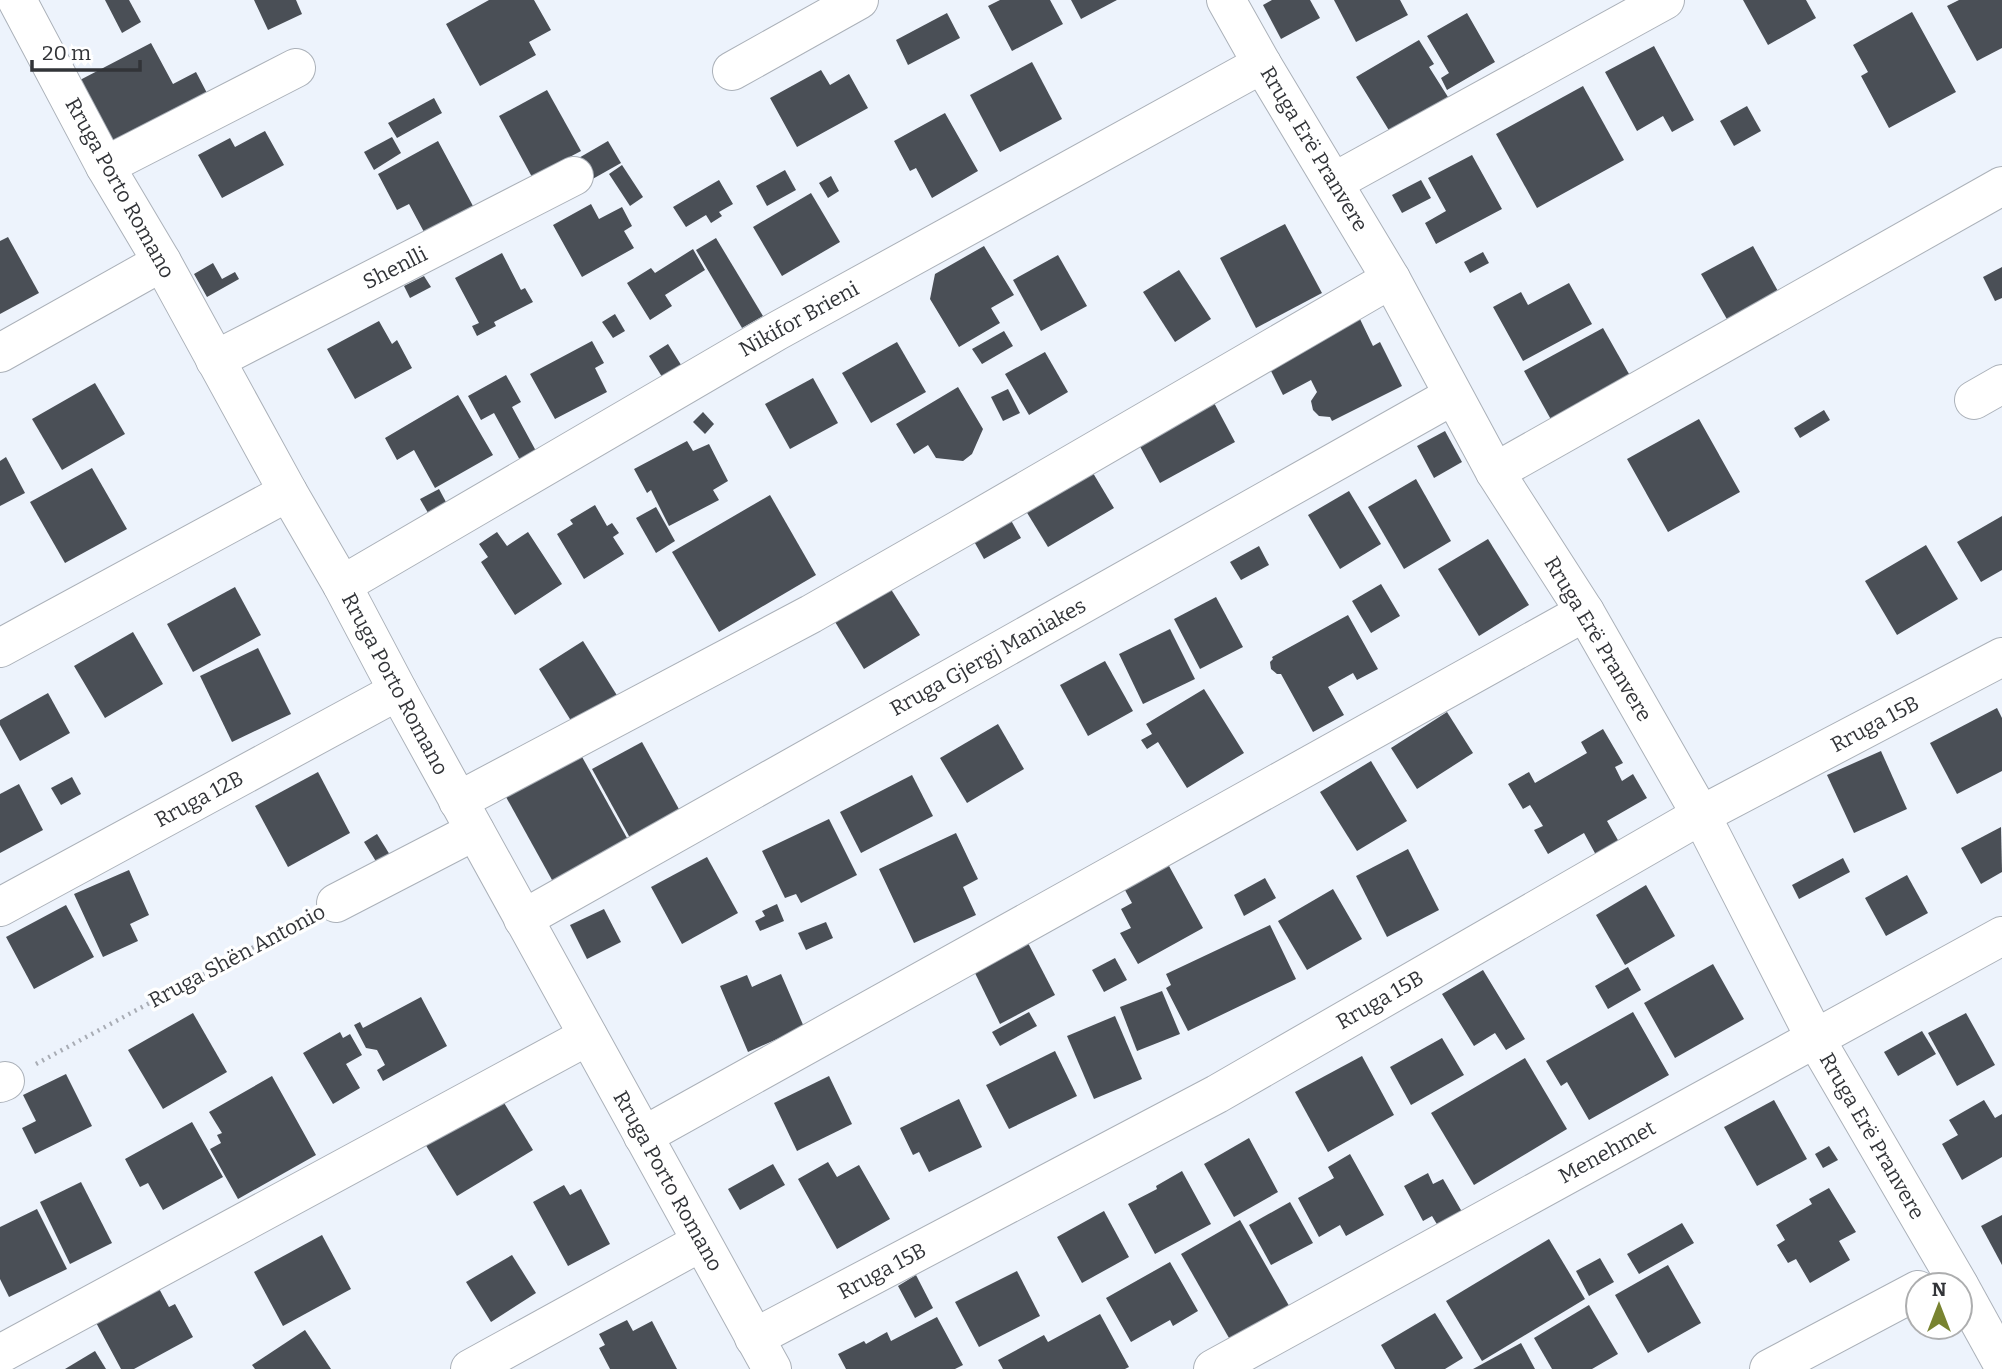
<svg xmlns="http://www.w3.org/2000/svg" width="2002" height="1369" viewBox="0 0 2002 1369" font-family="Bitter,serif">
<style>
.building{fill:#4a4f56}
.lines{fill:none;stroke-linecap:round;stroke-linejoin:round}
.minor-casing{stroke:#abb1b9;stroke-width:40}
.path{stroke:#a8acb4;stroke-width:4.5;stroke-dasharray:2 5;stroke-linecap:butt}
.minor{stroke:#fff;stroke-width:38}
.labels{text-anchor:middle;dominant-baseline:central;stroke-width:7;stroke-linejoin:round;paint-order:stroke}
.street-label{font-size:21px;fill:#323438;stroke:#fff}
</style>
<rect width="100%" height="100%" fill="#edf3fc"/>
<!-- building -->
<g class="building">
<path d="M105,0H129L141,22L122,33Z"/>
<path d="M254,0H296L302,14L268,30Z"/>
<path d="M489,0H534L551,30L529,42L536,55L480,86L446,24Z"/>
<path d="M1000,0H1050L1063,24L1012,51L988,6Z"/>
<path d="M1071,0H1117L1081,19Z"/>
<path d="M1272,0H1310L1320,18L1281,39L1263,5Z"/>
<path d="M1334,0H1400L1408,15L1356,42Z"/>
<path d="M1743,0H1806L1816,18L1768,45Z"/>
<path d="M1959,0H2002V48L1977,61L1947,6Z"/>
<path d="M1912,12L1956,92L1889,128L1861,76L1868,72L1853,45Z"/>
<path d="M947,13L960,38L908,65L896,40Z"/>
<path d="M1467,13L1495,62L1447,90L1441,78L1449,73L1427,36Z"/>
<path d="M1419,40L1434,64L1429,67L1448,97L1390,132L1356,77Z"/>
<path d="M151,43L173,84L196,72L208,95L114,144L80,80Z"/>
<path d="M1654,46L1694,120L1672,132L1663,116L1637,131L1605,72Z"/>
<path d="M1032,62L1062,119L1000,152L970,95Z"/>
<path d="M821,70L830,85L849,74L868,108L797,147L770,98Z"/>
<path d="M1583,86L1624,160L1537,208L1496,134Z"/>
<path d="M547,90L581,151L532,177L499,116Z"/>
<path d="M434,98L442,113L397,138L388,123Z"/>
<path d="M1747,106L1761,131L1734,146L1720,121Z"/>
<path d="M945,113L978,171L932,198L916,168L910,171L894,141Z"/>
<path d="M265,131L284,165L222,198L198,155L230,138L235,147Z"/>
<path d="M392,137L401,153L374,170L364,152Z"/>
<path d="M438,141L473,206L424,232L409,204L397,210L378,174Z"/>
<path d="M608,141L621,163L589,181L577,159Z"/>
<path d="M1472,155L1502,209L1436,244L1425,223L1446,211L1428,178Z"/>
<path d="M622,165L643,197L630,206L609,174Z"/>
<path d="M785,170L796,190L767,206L756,186Z"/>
<path d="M831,176L839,191L828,198L819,183Z"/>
<path d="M719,180L733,204L719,212L722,216L711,223L706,215L686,227L673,207Z"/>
<path d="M1421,180L1431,198L1402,213L1392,195Z"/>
<path d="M811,193L840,242L782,276L753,227Z"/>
<path d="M591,204L599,219L622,207L632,226L624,231L634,248L582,277L553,225Z"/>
<path d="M1285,224L1322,293L1256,328L1220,258Z"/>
<path d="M8,237L39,293L0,314V241Z"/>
<path d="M716,238L763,316L742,328L696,250Z"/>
<path d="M984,246L1014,295L991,308L1000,323L959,347L930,299L935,274Z"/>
<path d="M1753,246L1779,293L1728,321L1701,274Z"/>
<path d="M693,249L705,270L665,295L672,306L650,320L627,283L651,268L655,273Z"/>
<path d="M1483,252L1489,263L1470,273L1464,262Z"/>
<path d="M502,253L521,290L525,288L533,302L494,322L496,326L477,336L472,326L479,323L455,278Z"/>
<path d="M1058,255L1087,306L1041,331L1013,280Z"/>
<path d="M213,263L222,279L235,272L239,279L207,297L194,274Z"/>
<path d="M2002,267V298L1995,301L1983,277Z"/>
<path d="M1179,270L1211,319L1175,342L1143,292Z"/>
<path d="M424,276L431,287L410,298L404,286Z"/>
<path d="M1569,283L1592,324L1523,361L1493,307L1521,292L1528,305Z"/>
<path d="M615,314L625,331L613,338L602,322Z"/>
<path d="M1359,317L1373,346L1380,342L1402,386L1332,421L1330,417L1319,416L1313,410L1311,401L1317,392L1311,380L1283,395L1267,363Z"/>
<path d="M379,321L392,344L397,340L412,368L355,399L327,349Z"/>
<path d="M1603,328L1633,381L1554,425L1524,371Z"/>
<path d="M1004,331L1013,346L982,364L972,349Z"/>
<path d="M592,341L604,363L595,368L607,392L555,419L530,374Z"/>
<path d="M897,342L926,392L871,423L842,373Z"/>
<path d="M668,344L683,368L664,380L649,356Z"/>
<path d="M1045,352L1068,392L1029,415L1005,374Z"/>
<path d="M506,375L521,402L512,407L542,462L526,471L494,413L481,420L468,396Z"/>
<path d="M813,378L838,423L790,449L765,404Z"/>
<path d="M95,383L125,434L62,470L32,419Z"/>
<path d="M958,387L983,429L972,454L963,461L936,458L928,445L914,454L896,424Z"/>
<path d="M1008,389L1020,413L1003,421L991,397Z"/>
<path d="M458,395L493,455L435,488L414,450L397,460L385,438Z"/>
<path d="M1212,399L1235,442L1160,483L1137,441Z"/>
<path d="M1824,410L1830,420L1800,438L1794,428Z"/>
<path d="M703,412L714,424L705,434L693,422Z"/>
<path d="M1699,419L1740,492L1668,532L1627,459Z"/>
<path d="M1445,431L1462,462L1434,478L1417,446Z"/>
<path d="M687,441L693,451L709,444L728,481L713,490L719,500L669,526L651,490L647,493L634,469Z"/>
<path d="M6,457L25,493L0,506V461Z"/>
<path d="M1084,458L1114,508L1048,547L1018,498Z"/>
<path d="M92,468L127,529L65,563L30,502Z"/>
<path d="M1416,479L1451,541L1404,569L1368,507Z"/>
<path d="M439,489L453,515L435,525L420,499Z"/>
<path d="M1349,491L1381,544L1340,569L1308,515Z"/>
<path d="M770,495L816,575L719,632L672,552Z"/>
<path d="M595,505L607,526L612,523L619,533L613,537L624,554L584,579L557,534L573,524L570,520Z"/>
<path d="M656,507L675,541L656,553L636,518Z"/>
<path d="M1008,515L1021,538L984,559L971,536Z"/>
<path d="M2002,516V570L1981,582L1957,542Z"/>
<path d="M497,532L507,546L528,532L562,584L515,615L481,562L488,557L479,544Z"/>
<path d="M1488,539L1529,605L1479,636L1438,569Z"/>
<path d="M1926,545L1958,599L1897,635L1865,581Z"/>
<path d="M1259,546L1269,565L1241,580L1230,562Z"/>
<path d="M887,583L920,635L864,669L832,617Z"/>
<path d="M1381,584L1400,616L1371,633L1352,601Z"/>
<path d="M235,587L261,635L193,672L167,624Z"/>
<path d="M1216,597L1243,647L1200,669L1174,619Z"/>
<path d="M1348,615L1378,669L1357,680L1353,673L1328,687L1344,715L1313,732L1281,674H1277L1271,669L1270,662L1273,659L1272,657Z"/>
<path d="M1170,629L1195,679L1143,704L1119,654Z"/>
<path d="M133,632L163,684L105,718L74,666Z"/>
<path d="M583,641L618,697L573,724L539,669Z"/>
<path d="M258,648L291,714L232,742L200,676Z"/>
<path d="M1105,661L1133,711L1088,736L1060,685Z"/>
<path d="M1204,689L1244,753L1187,788L1158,742L1147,749L1141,740L1152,734L1146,724Z"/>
<path d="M48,693L70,733L20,761L0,725V720Z"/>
<path d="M1997,708L2002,718V771L1957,794L1930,743Z"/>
<path d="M1447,712L1473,753L1417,789L1391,748Z"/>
<path d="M998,724L1024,769L967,803L940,758Z"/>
<path d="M1603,729L1623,763L1615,767L1622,781L1633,774L1647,798L1607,821L1619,842L1596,855L1584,833L1548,854L1534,830L1543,826L1530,805L1523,809L1508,784L1529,772L1535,783L1587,753L1581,742Z"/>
<path d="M642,742L680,811L630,838L592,769Z"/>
<path d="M1881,751L1907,809L1854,833L1827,775Z"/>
<path d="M581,755L632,847L557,889L506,797Z"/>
<path d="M1371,761L1407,821L1357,851L1320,792Z"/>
<path d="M318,772L350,833L288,867L255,806Z"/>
<path d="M912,775L933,816L861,853L840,812Z"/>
<path d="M72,777L81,794L61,805L51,788Z"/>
<path d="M19,784L43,830L0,853V794Z"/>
<path d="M829,819L857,875L801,903L796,894L785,898L762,851Z"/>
<path d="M2001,827L2002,872L1981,884L1961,848Z"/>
<path d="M956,833L978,879L963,887L976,915L914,943L879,869Z"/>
<path d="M377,834L390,855L377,863L364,842Z"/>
<path d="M1408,849L1439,910L1387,937L1356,876Z"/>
<path d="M1163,855L1203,928L1138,964L1120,933L1131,928L1121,909L1132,903L1119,879Z"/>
<path d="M707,857L738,913L682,944L651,887Z"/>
<path d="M1843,858L1850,872L1799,899L1792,885Z"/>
<path d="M129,870L149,915L130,924L138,941L103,957L74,894Z"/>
<path d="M1907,875L1928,913L1886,936L1865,898Z"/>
<path d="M1265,878L1276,898L1244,916L1234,895Z"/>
<path d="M1646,885L1675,936L1625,965L1596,915Z"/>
<path d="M1333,889L1362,939L1307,970L1278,921Z"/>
<path d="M777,904L784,921L760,931L755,921L765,916L762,911Z"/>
<path d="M66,905L94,957L34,989L6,937Z"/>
<path d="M604,909L621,942L587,959L570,925Z"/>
<path d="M826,922L833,938L806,950L798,933Z"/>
<path d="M1270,925L1296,979L1188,1031L1166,988L1171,985L1166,974Z"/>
<path d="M1028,943L1055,995L1000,1024L974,971Z"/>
<path d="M1115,958L1127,980L1104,992L1092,970Z"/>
<path d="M1713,964L1744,1019L1675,1058L1644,1003Z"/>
<path d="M1628,967L1641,990L1608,1009L1595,986Z"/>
<path d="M1483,970L1525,1039L1506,1050L1495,1033L1474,1046L1442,994Z"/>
<path d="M781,974L804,1027L748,1052L720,986L747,975L752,987Z"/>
<path d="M1162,991L1180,1034L1137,1051L1120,1007Z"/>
<path d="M421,997L447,1046L383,1081L377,1070L385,1065L377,1050L366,1048L354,1025L360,1022L363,1028Z"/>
<path d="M1029,1012L1037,1026L1000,1046L992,1032Z"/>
<path d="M1633,1012L1669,1075L1589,1120L1567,1082L1561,1086L1546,1061Z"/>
<path d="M193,1013L227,1072L163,1109L128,1050Z"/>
<path d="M1966,1013L1995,1065L1957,1086L1928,1033Z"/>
<path d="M1115,1016L1142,1079L1094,1099L1067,1036Z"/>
<path d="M1922,1031L1936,1054L1898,1076L1884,1052Z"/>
<path d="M340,1032L343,1038L350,1034L362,1055L346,1064L360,1088L333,1104L303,1053Z"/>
<path d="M1442,1038L1464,1075L1411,1105L1390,1067Z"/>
<path d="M1055,1051L1077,1096L1009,1129L986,1085Z"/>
<path d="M1362,1056L1394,1115L1328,1152L1295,1092Z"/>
<path d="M1525,1058L1567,1129L1474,1185L1431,1113Z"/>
<path d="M66,1074L92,1126L35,1154L22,1128L36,1121L23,1095Z"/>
<path d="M272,1076L316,1155L238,1199L210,1149L221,1143L217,1135L222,1133L209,1112Z"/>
<path d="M829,1076L852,1124L797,1151L774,1103Z"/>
<path d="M498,1093L533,1150L457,1196L422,1139Z"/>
<path d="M959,1099L982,1147L929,1172L919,1152L913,1155L900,1128Z"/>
<path d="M1774,1100L1807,1159L1757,1186L1724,1127Z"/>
<path d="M1984,1100L1995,1118L2002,1114V1157L1962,1180L1942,1144L1958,1135L1949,1120Z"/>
<path d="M192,1122L223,1177L163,1210L148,1183L140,1187L125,1159Z"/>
<path d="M1249,1138L1278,1192L1234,1217L1204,1164Z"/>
<path d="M1829,1146L1838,1160L1823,1168L1815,1154Z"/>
<path d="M1350,1154L1384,1215L1346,1236L1340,1225L1319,1237L1298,1198L1334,1178L1328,1167Z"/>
<path d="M828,1162L837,1177L859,1165L890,1219L837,1249L798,1179Z"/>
<path d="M773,1164L785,1185L740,1210L728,1189Z"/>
<path d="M1182,1171L1211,1224L1155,1254L1128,1204L1157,1189L1156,1186Z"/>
<path d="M1428,1173L1433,1184L1443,1179L1465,1217L1441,1231L1432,1216L1423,1221L1404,1186Z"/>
<path d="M81,1182L112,1243L70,1264L40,1202Z"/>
<path d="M564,1185L570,1195L581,1189L610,1244L568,1266L533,1202Z"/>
<path d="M1829,1188L1856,1232L1839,1241L1850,1260L1810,1283L1796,1259L1788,1263L1777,1245L1785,1240L1776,1225L1812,1204L1809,1199Z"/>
<path d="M1290,1202L1313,1243L1271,1265L1249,1225Z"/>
<path d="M37,1209L67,1269L9,1297L0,1279V1227Z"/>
<path d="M1104,1211L1129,1257L1082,1283L1057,1237Z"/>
<path d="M2002,1215V1265L1981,1226Z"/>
<path d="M1240,1220L1292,1311L1233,1345L1181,1254Z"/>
<path d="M1682,1223L1694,1243L1639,1274L1627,1254Z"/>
<path d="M322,1235L351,1289L283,1326L254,1272Z"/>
<path d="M1549,1239L1585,1299L1482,1361L1446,1301Z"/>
<path d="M512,1255L536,1293L491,1322L466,1282Z"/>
<path d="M1600,1258L1614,1282L1589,1296L1576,1271Z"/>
<path d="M1170,1262L1198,1311L1173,1326L1170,1320L1131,1342L1106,1298Z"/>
<path d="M1668,1265L1701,1323L1648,1353L1615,1295Z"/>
<path d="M1017,1271L1040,1316L979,1347L955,1302Z"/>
<path d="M916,1275L933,1308L915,1318L898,1286Z"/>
<path d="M156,1283L169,1307L175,1304L193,1337L134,1369H121L93,1317Z"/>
<path d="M1589,1305L1618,1354L1592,1369H1552L1534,1338Z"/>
<path d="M1435,1313L1463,1358L1445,1369H1395L1381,1345Z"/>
<path d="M1100,1314L1129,1367L1125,1369H1003L998,1360L1044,1335L1048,1342Z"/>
<path d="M937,1317L963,1365L955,1369H846L838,1354L864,1341L866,1344L887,1332L891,1341Z"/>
<path d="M627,1320L633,1331L652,1321L677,1369H610L599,1348L605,1345L599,1334Z"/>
<path d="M305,1330L331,1369H255L252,1365Z"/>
<path d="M1521,1343L1535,1369H1473Z"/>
<path d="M95,1351L106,1369H65Z"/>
</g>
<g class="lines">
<!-- minor casing -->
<g class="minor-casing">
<g id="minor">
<path d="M17,0L105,166L162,262L288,492L342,585L398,691L772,1369"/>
<path d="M1226,0L1262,64L1391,279L1495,472L1585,612L1701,815L1815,1038L1959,1285"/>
<path d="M732,71L859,0"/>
<path d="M105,166L296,68"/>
<path d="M1334,182L1665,0"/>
<path d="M0,353L162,262"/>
<path d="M215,360L574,176"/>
<path d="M1974,400L2002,384"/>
<path d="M1495,472L2002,186"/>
<path d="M342,585L777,331L1262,64"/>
<path d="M0,648L288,492"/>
<path d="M458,801L811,614L960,529L1391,279"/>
<path d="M336,903L475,831"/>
<path d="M0,907L398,691"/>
<path d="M523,919L1452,396"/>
<path d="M0,1083L5,1081"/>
<path d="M643,1136L1585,612"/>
<path d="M1960,1287L2002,1363"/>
<path d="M754,1338L1217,1094L1701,815L2002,657"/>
<path d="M0,1354L588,1036"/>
<path d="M470,1369L701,1242"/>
<path d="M1213,1369L2002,936"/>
<path d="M1769,1369L1918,1290"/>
</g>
</g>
<!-- path -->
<path class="path" d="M36,1064L306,919"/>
<!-- minor -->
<use href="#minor" class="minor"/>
</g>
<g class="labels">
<!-- street labels -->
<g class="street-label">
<text transform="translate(1314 149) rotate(59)">Rruga Erë Pranvere</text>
<text transform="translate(120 188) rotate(61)">Rruga Porto Romano</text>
<text transform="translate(395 268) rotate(-27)">Shenlli</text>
<text transform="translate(799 319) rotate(-29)">Nikifor Brieni</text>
<text transform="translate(1598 639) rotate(59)">Rruga Erë Pranvere</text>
<text transform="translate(988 657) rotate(-29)">Rruga Gjergj Maniakes</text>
<text transform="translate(395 684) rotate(62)">Rruga Porto Romano</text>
<text transform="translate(1875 724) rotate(-28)">Rruga 15B</text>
<text transform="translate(199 799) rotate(-28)">Rruga 12B</text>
<text transform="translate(237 956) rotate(-28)">Rruga Shën Antonio</text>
<text transform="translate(1380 1000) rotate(-30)">Rruga 15B</text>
<text transform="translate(1872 1136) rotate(60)">Rruga Erë Pranvere</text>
<text transform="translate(1607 1152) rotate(-29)">Menehmet</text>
<text transform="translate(668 1181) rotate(61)">Rruga Porto Romano</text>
<text transform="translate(882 1271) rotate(-28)">Rruga 15B</text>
</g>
</g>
<!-- north arrow -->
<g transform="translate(1939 1306)"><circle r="33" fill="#ffffff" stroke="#adaeaf" stroke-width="2"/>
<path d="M0-5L12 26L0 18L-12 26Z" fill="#788330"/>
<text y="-10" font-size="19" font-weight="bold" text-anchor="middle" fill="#323438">N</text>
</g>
<!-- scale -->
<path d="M32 60v10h108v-10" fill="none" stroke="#323438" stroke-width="3.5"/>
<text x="42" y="60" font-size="21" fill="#323438" stroke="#ffffff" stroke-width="5" paint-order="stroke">20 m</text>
</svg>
